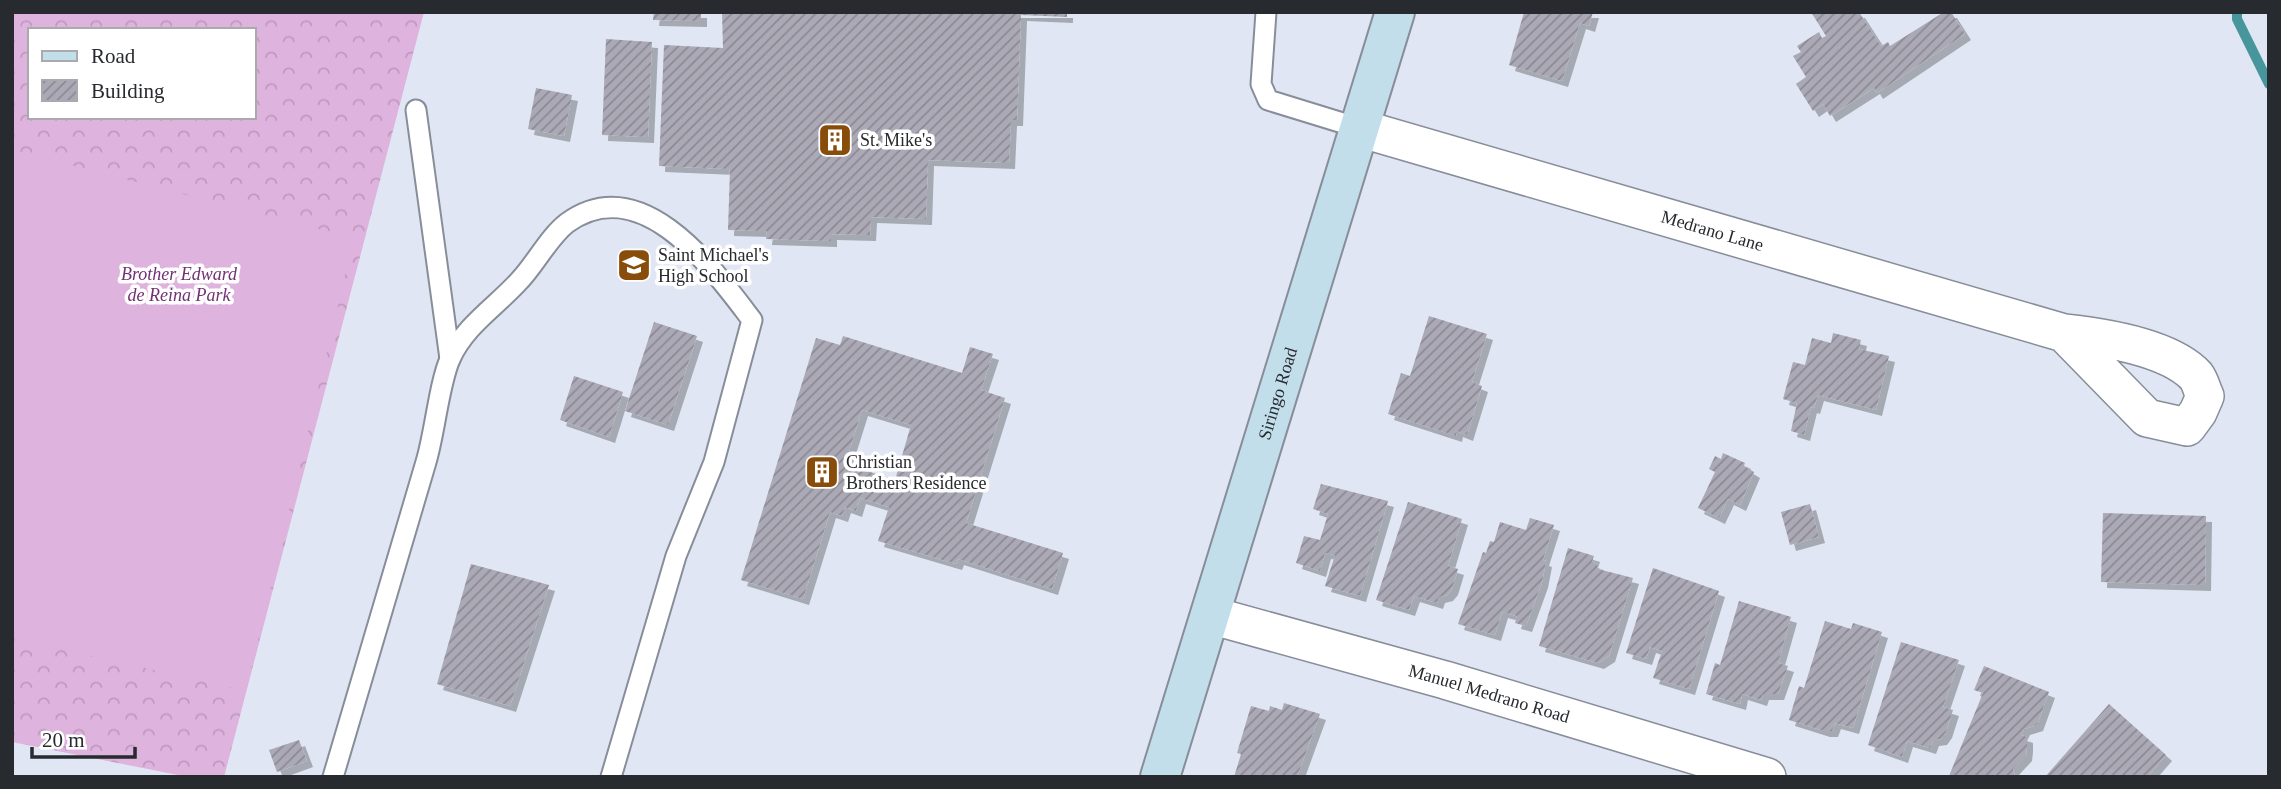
<svg xmlns="http://www.w3.org/2000/svg" width="2281" height="789" viewBox="0 0 2281 789" font-family="Georgia,serif">
<style>
.forest{fill:url(#forest-crowns);fill-rule:evenodd}
.garden{fill:#deb3de}
.lines{fill:none;stroke-linecap:round;stroke-linejoin:round}
.stream{stroke:#47969c;stroke-width:10}
.building{fill:url(#building-hatch);fill-rule:evenodd;filter:url(#shadow)}
.lane-casing{stroke:#878d99;stroke-width:23}
.street-casing{stroke:#878d99;stroke-width:40}
.secondary-casing{stroke:#878d99;stroke-width:42}
.lane{stroke:#fff;stroke-width:19}
.street{stroke:#fff;stroke-width:37}
.secondary{stroke:#c2deeb;stroke-width:38}
.labels{text-anchor:middle;dominant-baseline:central;stroke-width:7;stroke-linejoin:round;paint-order:stroke}
.poi-label{font-size:18px;fill:#272a2e;stroke:#fff;text-anchor:start}
.street-label{font-size:18px;fill:#272a2e;stroke:#fff}
.park-label{font-size:18px;font-style:italic;fill:#723075;stroke:#fff}
</style>
<defs>
<pattern id="forest-crowns" width="20" height="18" patternUnits="userSpaceOnUse" patternTransform="scale(1.75)"><rect width="20" height="18" fill="#deb3de"/><path d="M2 6a3 3 0 1 1 6 0M12 15a3 3 0 1 1 6 0" fill="none" stroke="#be9abf"/></pattern>
<pattern id="building-hatch" width="6" height="6" patternUnits="userSpaceOnUse" patternTransform="scale(1.75)"><rect width="6" height="6" fill="#aba9b5"/><path d="M-1 1l2-2M0 6l6-6M5 7l2-2" fill="none" stroke="#8b8a94"/></pattern>
<filter id="shadow"><feDropShadow dx="6" dy="6" stdDeviation="0" flood-color="#0004"/></filter>
</defs>
<rect width="100%" height="100%" fill="#e0e6f3"/>
<!-- forest -->
<path class="forest" d="M12,12H424L224,777H188L12,742ZM30,30H254V117H30Z"/>
<!-- garden -->
<path class="garden" d="M12,150L354,238L246,691L12,638Z"/>
<g class="lines">
<!-- stream -->
<path class="stream" d="M2237,12V19L2269,84"/>
</g>
<!-- building -->
<g class="building">
<path d="M654,12H701V21L653,20Z"/>
<path d="M722,12H1067V17L1021,15L1017,120H1011L1009,163L928,160L926,219L871,217L870,235L831,234V241L766,239L767,231L728,230L730,169L659,166L664,45L723,48Z"/>
<path d="M1524,12H1593L1589,26L1580,23L1562,81L1509,65Z"/>
<path d="M1811,12H1859L1881,46L1888,42L1890,46L1944,12H1951L1965,34L1877,93L1874,88L1830,116L1823,104L1813,111L1796,84L1806,77L1793,56L1801,52L1797,46L1819,32L1822,38L1826,36Z"/>
<path d="M606,39L652,42L648,137L602,135Z"/>
<path d="M536,88L572,95L564,136L528,129Z"/>
<path d="M1429,316L1487,334L1472,382L1482,386L1467,435L1457,431L1456,436L1388,414L1401,373L1410,376Z"/>
<path d="M654,322L697,336L668,425L625,411Z"/>
<path d="M1833,333L1861,340L1859,349L1889,356L1876,410L1818,395L1814,408L1811,407L1804,435L1791,431L1797,403L1783,399L1793,362L1805,365L1812,338L1831,343Z"/>
<path d="M843,336L962,373L970,347L993,354L981,390L1005,398L966,523L1063,553L1052,589L958,559L956,564L878,541L889,507L860,498L856,511L845,507L842,516L830,512L803,599L741,580L816,338L840,345ZM862,410L911,425L895,480L845,464Z"/>
<path d="M574,376L623,392L609,437L560,420Z"/>
<path d="M1723,453L1745,463L1744,466L1754,472L1740,505L1728,499L1719,518L1698,508L1715,472L1709,469L1715,456L1721,459Z"/>
<path d="M1321,484L1388,501L1360,596L1325,586L1335,555L1325,553L1320,571L1296,563L1304,536L1320,540L1328,514L1313,509Z"/>
<path d="M1408,502L1462,519L1448,566L1458,569L1452,589L1447,595L1439,597L1437,603L1414,596L1409,610L1376,600Z"/>
<path d="M1810,504L1819,537L1790,545L1781,512Z"/>
<path d="M2103,513L2206,516L2205,585L2101,582Z"/>
<path d="M1530,518L1554,525L1543,560L1546,561L1542,582L1526,626L1515,623L1517,616L1502,612L1495,635L1458,624L1483,552L1486,553L1490,541L1494,542L1500,522L1526,530Z"/>
<path d="M1568,548L1594,556L1592,562L1597,564L1598,569L1633,578L1609,656L1598,663L1539,646Z"/>
<path d="M471,564L549,585L510,706L437,684Z"/>
<path d="M1653,568L1719,591L1689,689L1653,678L1662,651L1650,647L1646,659L1626,653Z"/>
<path d="M1739,601L1791,617L1778,663L1788,666L1778,694H1763L1761,700L1742,694L1740,704L1706,694L1715,663L1720,665Z"/>
<path d="M1825,621L1851,629L1853,623L1882,632L1853,728L1835,723L1832,731H1824L1789,720L1799,686L1804,688Z"/>
<path d="M1901,642L1959,660L1943,707L1953,710L1946,732L1941,739L1933,740L1930,748L1907,741L1902,757L1868,745Z"/>
<path d="M1984,666L2049,692L2037,725L2024,729L2021,735L2027,737V746L2026,755L2013,769L2015,777H1952L1949,776L1983,693L1974,690Z"/>
<path d="M1284,703L1320,714L1297,777H1234L1241,754L1237,753L1251,706L1269,711L1270,706L1282,710Z"/>
<path d="M2109,704L2166,755L2147,777H2045Z"/>
<path d="M299,740L307,761L277,772L269,750Z"/>
</g>
<g class="lines">
<!-- lane casing -->
<g class="lane-casing">
<g id="lane">
<path d="M1266,12L1261,84L1268,100L1359,128"/>
<path d="M416,110L450,359"/>
<path d="M333,777C364,672 395,567 426,462C435,432 439,384 450,359C465,325 497,306 520,280C536,263 549,237 567,223C642,169 713,269 752,320L714,462L676,556L611,777"/>
</g>
</g>
<!-- street casing -->
<g class="street-casing">
<g id="street">
<path id="s1" d="M1359,128L2064,333C2102,337 2169,347 2196,376C2200,381 2202,390 2205,396L2198,412L2187,427L2147,418L2064,333"/>
<path id="s2" d="M1210,615L1445,680L1767,777"/>
</g>
</g>
<!-- secondary casing -->
<g class="secondary-casing">
<g id="secondary">
<path id="s3" d="M1160,777L1395,12"/>
</g>
</g>
<!-- lane -->
<use href="#lane" class="lane"/>
<!-- street -->
<use href="#street" class="street"/>
<!-- secondary -->
<use href="#secondary" class="secondary"/>
</g>
<!-- icons -->
<defs>
<g id="building-square" transform="scale(1.75)"><rect x="-9" y="-9" width="18" height="18" rx="4" fill="#894d0b" stroke="#fff"/><path d="M-4-6H4V6H1V3H-1V6H-4ZM-2.5-4.3h1.7v1.8h-1.7ZM.8-4.3h1.7v1.8H.8ZM-2.5-1h1.7V.8h-1.7ZM.8-1h1.7V.8H.8Z" fill="#fff"/></g>
<g id="school-square" transform="scale(1.75)"><rect x="-9" y="-9" width="18" height="18" rx="4" fill="#894d0b" stroke="#fff"/><path d="M0-5L7-2L0 1L-7-2ZM-4 1L0 2.5L4 1V4Q0 6-4 4Z" fill="#fff"/></g>
</defs>
<g fill-rule="evenodd">
<use href="#building-square" x="835" y="140"/>
<use href="#school-square" x="634" y="265"/>
<use href="#building-square" x="822" y="472"/>
</g>
<g class="labels">
<!-- poi labels -->
<g class="poi-label">
<text x="860" y="140">St. Mike's</text>
<text x="658" y="255">Saint Michael's<tspan x="658" dy="21">High School</tspan></text>
<text x="846" y="462">Christian<tspan x="846" dy="21">Brothers Residence</tspan></text>
</g>
<!-- street labels -->
<g class="street-label">
<text stroke="none"><textPath href="#s1" startOffset="368">Medrano Lane</textPath></text>
<text stroke="none"><textPath href="#s3" startOffset="401">Siringo Road</textPath></text>
<text stroke="none"><textPath href="#s2" startOffset="290">Manuel Medrano Road</textPath></text>
</g>
<!-- park labels -->
<g class="park-label">
<text x="179" y="274">Brother Edward<tspan x="179" dy="21">de Reina Park</tspan></text>
</g>
</g>
<!-- border -->
<rect width="2281" height="789" fill="none" stroke="#272a2e" stroke-width="28"/>
<!-- legend -->
<rect x="28" y="28" width="228" height="91" fill="#ffffff" stroke="#a9aaab" stroke-width="2"/>
<rect x="42" y="51" width="35" height="10" fill="#c2deeb" stroke="#a9aaab" stroke-width="2"/>
<text x="91" y="63" font-size="21" fill="#272a2e">Road</text>
<rect x="42" y="80" width="35" height="21" fill="url(#building-hatch)" stroke="#a9aaab" stroke-width="2"/>
<text x="91" y="98" font-size="21" fill="#272a2e">Building</text>
<!-- scale -->
<path d="M32 747v10h103v-10" fill="none" stroke="#272a2e" stroke-width="3.5"/>
<text x="42" y="747" font-size="21" fill="#272a2e" stroke="#ffffff" stroke-width="5" paint-order="stroke">20 m</text>
</svg>
